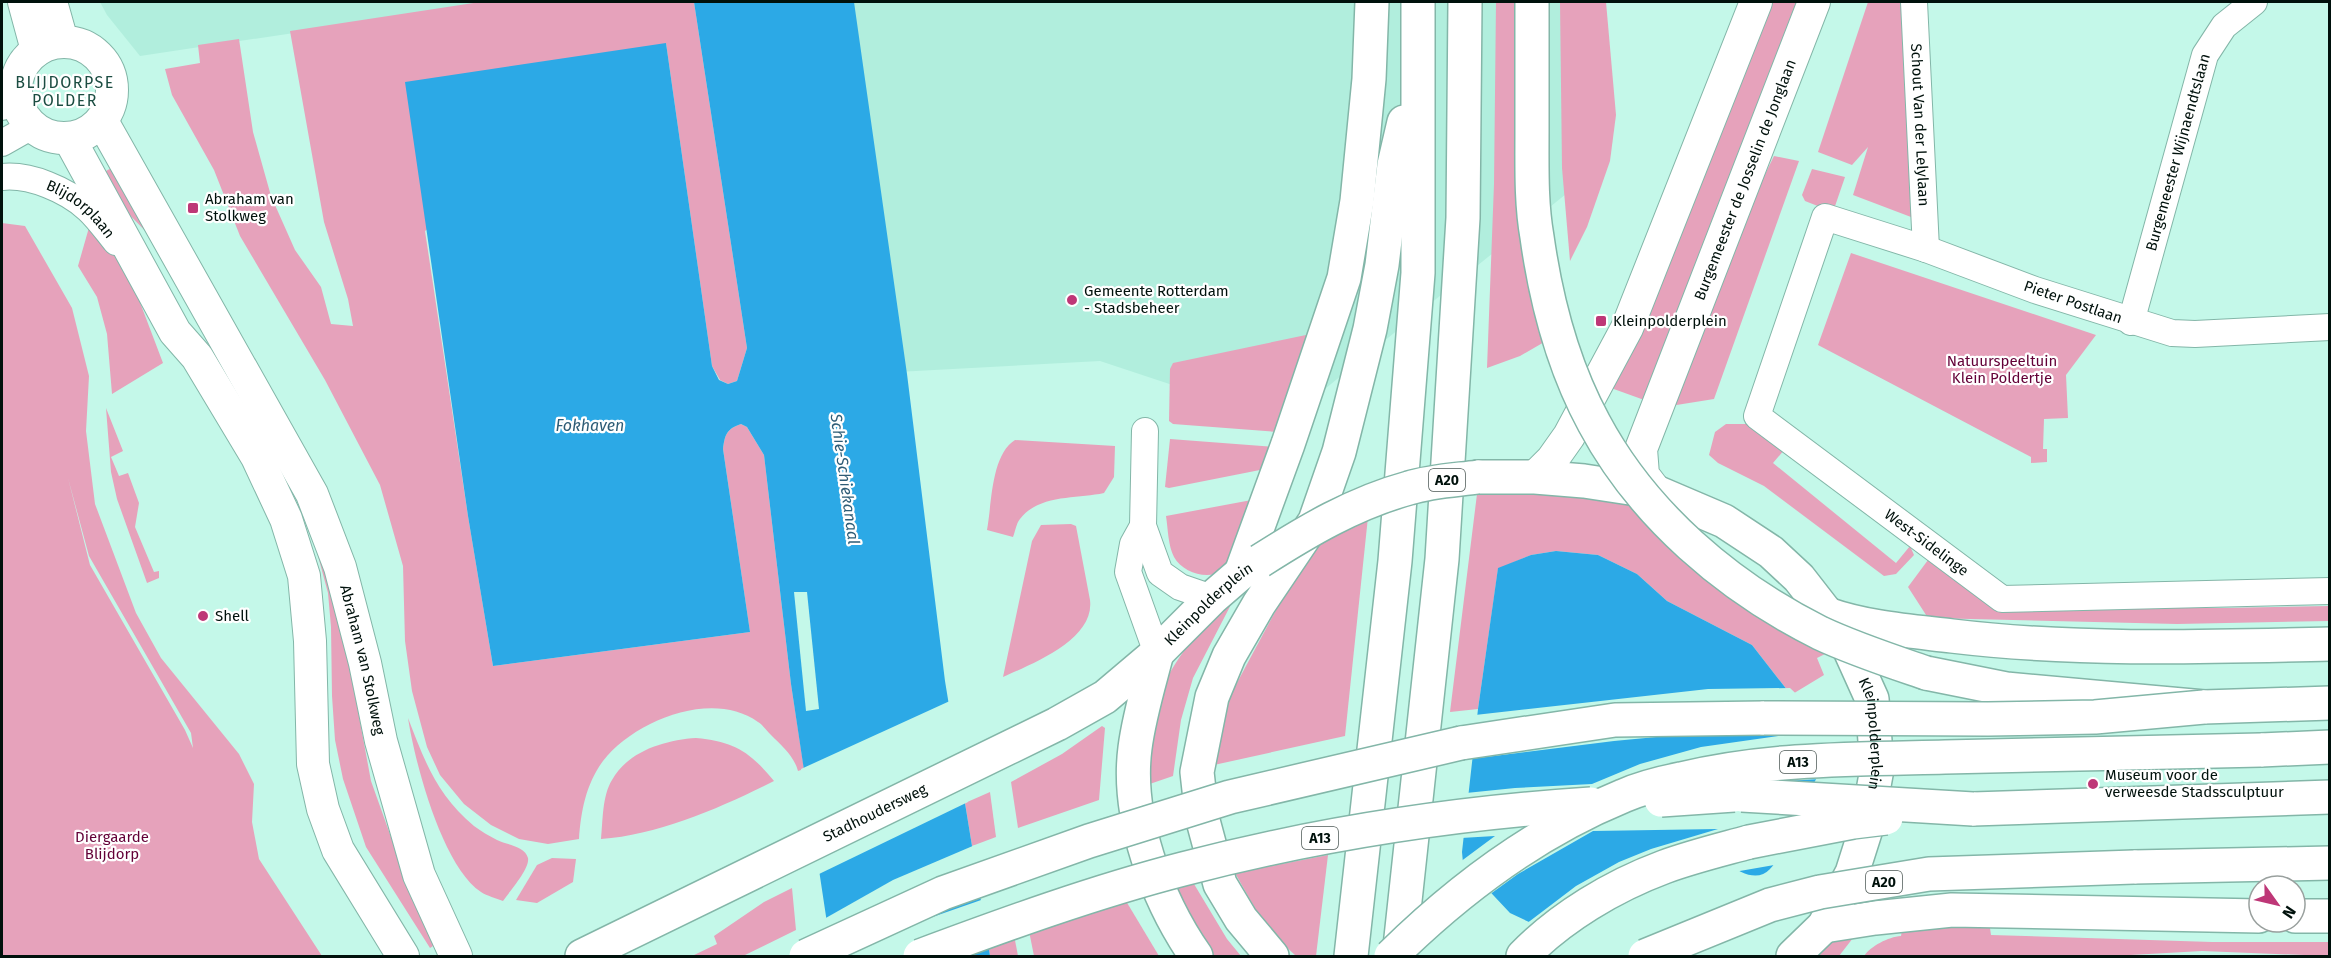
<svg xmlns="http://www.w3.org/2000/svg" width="2331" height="958" viewBox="0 0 2331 958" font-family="'Fira Sans',sans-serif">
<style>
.built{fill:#b1eedd}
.green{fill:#e6a2bb;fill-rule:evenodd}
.water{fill:#2ca9e6}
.pier{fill:#c4f8e9}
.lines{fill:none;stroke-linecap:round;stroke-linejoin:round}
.minor-casing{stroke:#83b6a8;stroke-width:28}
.tertiary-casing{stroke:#83b6a8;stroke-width:34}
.primary-casing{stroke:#83b6a8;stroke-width:36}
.motorway-casing{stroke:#83b6a8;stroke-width:36}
.minor{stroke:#fff;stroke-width:26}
.tertiary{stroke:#fff;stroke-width:32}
.primary{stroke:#fff;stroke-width:33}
.motorway{stroke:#fff;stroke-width:33}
.primary-bridge-casing{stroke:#83b6a8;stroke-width:36;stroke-linecap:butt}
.motorway-bridge-casing{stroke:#83b6a8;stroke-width:36;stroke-linecap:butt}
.primary-bridge{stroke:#fff;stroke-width:33}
.motorway-bridge{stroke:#fff;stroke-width:33}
.poi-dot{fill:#be3777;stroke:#fff;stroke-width:2}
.labels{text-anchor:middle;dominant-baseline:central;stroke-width:4.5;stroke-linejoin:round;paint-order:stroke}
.shield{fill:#fff;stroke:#4c5855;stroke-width:1.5}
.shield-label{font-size:14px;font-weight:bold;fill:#00110c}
.street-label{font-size:15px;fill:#00110c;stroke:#fff}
.poi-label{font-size:15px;fill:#00110c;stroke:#fff;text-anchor:start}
.park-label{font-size:15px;fill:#630037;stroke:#fff}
.neighbourhood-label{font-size:16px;letter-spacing:1.5px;fill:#1b4d42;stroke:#fff}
.water-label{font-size:16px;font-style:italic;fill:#2d5c76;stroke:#fff}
</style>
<rect width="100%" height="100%" fill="#c4f8e9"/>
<!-- built -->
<g class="built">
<path d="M100,2H500L140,56L107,15Z"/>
<path d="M844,2H1577L1582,181L1284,422L1100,361L897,372Z"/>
</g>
<!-- green -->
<g class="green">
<path d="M480,2H694L747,348L737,381L728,384L720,380L712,366L666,43L425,231L468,516L493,666L750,632L723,449C725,435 726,429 741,424L747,427L764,455L791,684L804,769L798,771C794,756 782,746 771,735C767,731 763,725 758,722C712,689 634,721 603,761C586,784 581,811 579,839L548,844L519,839L491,825L464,804L440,775L427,747L412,691L405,641L403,566L380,485L325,380L240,236L214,170L172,95L165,69L200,63L198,45L239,39L253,132L271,196L295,250L321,287L331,324L353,326L348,299L324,222L290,31Z"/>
<path d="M1496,2H1519L1546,341L1520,356L1487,368L1494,184Z"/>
<path d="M1560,2H1606L1616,115L1610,161L1587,227L1570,261L1562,168Z"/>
<path d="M1766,2H1800L1647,401L1611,388Z"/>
<path d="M1868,2H1906L1916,206L1911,217L1853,195L1868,147L1852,165L1818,152Z"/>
<path d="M1774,156L1799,161L1714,399L1664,407L1713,280Z"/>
<path d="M118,164L289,460C312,502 326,545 336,592L371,781L397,854L421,910L439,942L430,948L366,847L343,779L335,740L332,696L331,627L328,593L307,515L288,474L157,243L118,203L101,174Z"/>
<path d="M1812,169L1845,177L1833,212L1805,201L1802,195Z"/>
<path d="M2,223L25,226L72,308L89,376L86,431L95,504L136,613L161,658L239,754L254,784L252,822L259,859L322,956H2ZM68,478L89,556L191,733L193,748L185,730L90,565Z"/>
<path d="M90,224L115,253L133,284L163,363L112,394L107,334L97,297L78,266Z"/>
<path d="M1851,253L2096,335L2066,375L2068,418L2044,419L2043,449H2047V462L2031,463V457L1818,345Z"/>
<path d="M1306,335L1311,337L1278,432L1173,424L1169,421L1170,369L1173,363Z"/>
<path d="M106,408L123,451L111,457L119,476L128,473L139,503L135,527L154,572L159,571V578L147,583L117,499L111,472Z"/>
<path d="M1726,424H1751L1785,449L1773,463L1896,563L1910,546L1914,555L1896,574L1884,576L1764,486L1718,463L1709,455L1715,432Z"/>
<path d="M1170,439L1274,447L1265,469L1169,488L1165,487Z"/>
<path d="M1015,440L1115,446L1114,477L1104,493C1077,499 1039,494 1020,519C1016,524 1015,532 1013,537L987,530C992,503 991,455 1015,440Z"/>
<path d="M1491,488L1622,500L1638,508L1833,650L1817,658L1824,675L1791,695L1752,645L1667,601L1637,574L1598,555L1556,551L1531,555L1498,569L1478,709L1450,712L1477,494Z"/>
<path d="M1257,499C1251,517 1239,558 1223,570C1209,581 1183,573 1174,557C1168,546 1168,529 1166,516Z"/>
<path d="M1368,517L1345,736L1214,765L1224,707L1314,539Z"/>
<path d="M1071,524L1076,526L1090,600C1095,640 1031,664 1003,677L1032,541L1041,525Z"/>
<path d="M1928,560L1996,608H2222L2329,606V621L2177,624L1928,618L1908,587Z"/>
<path d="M1238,591L1193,678L1181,720L1173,776L1141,787C1146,761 1148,731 1156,706C1170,658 1205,625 1238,591Z"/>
<path d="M408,718C425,762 437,795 474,826C481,831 489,836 497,840C507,845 525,846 528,858C530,869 509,892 503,901C496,898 487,896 481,892C442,866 415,763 408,718Z"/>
<path d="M1102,726L1105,728L1099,800L1018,828L1011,782L1062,754Z"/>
<path d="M696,738C735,742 749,751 774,781C722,807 659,835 601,839C603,821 602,796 612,780C628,751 665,740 696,738Z"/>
<path d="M990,792L996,837L972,846L965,803Z"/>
<path d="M1328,855L1316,956H1296L1266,928L1235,873Z"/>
<path d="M552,858L576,859L573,882L537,903L516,900L537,865Z"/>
<path d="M1194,884L1227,939L1241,956H1215L1208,951L1175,888Z"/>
<path d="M792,888L796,930L743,956H692L717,944L714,936L764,902Z"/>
<path d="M1126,901L1159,956H1034L1029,931Z"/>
<path d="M1989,921L1991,935L2212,942H2330L2329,956L2202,951L2113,956H1864C1871,946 1888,937 1901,936L1903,924Z"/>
<path d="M1860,929L1839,956H1814L1837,936Z"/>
<path d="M1014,935L1018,956H990L988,944Z"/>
</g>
<!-- water -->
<g class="water">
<path d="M694,2H854L907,374L945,681L990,956H832L791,684L764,455L747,427L741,424C726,429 725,435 723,449L750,632L493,666L468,516L405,82L666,43L712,366L719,380L728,384L737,381L747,348Z"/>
<path d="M1556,551L1598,555L1637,574L1667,601L1752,645L1791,695L1818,776C1811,788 1803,800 1797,812C1779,847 1776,904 1722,859L1529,922L1510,913L1463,863L1462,852L1478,709L1498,568L1531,555Z"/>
</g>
<!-- pier -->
<g class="pier">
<path d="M794,592H807L819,709L806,711Z"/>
<path d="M1790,688L1825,721L1614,741L1470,759L1475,715L1708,689Z"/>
<path d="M952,700L968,802L817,875L801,769Z"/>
<path d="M1827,733L1820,779L1734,784L1818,782L1799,813L1790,849L1780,864L1734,872L1721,862L1629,885L1594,927L1560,920L1548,924H1526L1576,886L1619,862L1651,849L1718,829L1593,831L1518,874L1489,895L1461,865L1460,862L1495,836L1461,838L1466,793L1515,788L1592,784L1640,764L1701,747L1786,735Z"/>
<path d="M975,845L982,889L829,956L824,919L893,880Z"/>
<path d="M984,899L991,943L955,956H839L921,921Z"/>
</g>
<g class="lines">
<!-- minor casing -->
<g class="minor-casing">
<g id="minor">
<path id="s1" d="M1914,2L1926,249"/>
<path d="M2,107L16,97"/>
<path d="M2,143L32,126"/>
<path id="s2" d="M2,177C30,174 67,190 88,209C98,218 107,231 116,242"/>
<path id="s3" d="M2131,322L2205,55L2224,26L2254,2"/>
<path id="s4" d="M2330,327L2195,334L2172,333L2035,290L1926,249L1825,217L1757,416L2002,599L2330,591"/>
<path d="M1145,431L1143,526L1160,573L1180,587L1212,598"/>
<path d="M1143,526L1133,544L1128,572L1157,653"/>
</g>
</g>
<!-- tertiary casing -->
<g class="tertiary-casing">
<g id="tertiary">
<path d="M24,2L37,50"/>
<path d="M51,2L62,41"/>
<circle cx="64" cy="90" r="48"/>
<path id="s5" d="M102,121L312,494L340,567L365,663L381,741L419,875L456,956"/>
<path d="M69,138L175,332L197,357L257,457L286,519L304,576L310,641L313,764L323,809L338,850L403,956"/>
<path d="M1535,477L1552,460L1569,436L1627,328L1756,2"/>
<path id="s6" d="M1656,492L1643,475L1641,449L1814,2"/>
</g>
</g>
<!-- primary casing -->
<g class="primary-casing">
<g id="primary">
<path id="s7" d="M1478,477H1535L1584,481L1656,492L1724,521L1771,552L1799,578L1827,614L1849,648L1872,699L1877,769L1866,829L1852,873L1824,926L1793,956"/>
<path d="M1157,653C1149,684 1139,716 1135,748C1126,817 1157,900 1196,956"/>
<path d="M1461,743L1615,720L1764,718"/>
<path id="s8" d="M582,956L1057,724L1105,697L1157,653L1212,598L1241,573L1260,561"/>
</g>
</g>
<!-- motorway casing -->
<g class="motorway-casing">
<g id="motorway">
<path d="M1241,573L1288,444L1344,278L1357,201L1369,79L1372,2"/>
<path d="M1827,614C1867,628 1910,631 1952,636C2078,651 2203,647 2330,644"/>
<path d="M1926,673L2006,689L2204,707L2330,703"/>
<path d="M2261,750L2330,747"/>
<path d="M1973,809L2330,797"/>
<path d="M2134,867L2330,863"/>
<path d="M2295,916H2330"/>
<path d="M1824,926L1875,918L1952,910L2259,916"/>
<path d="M1272,956L1241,919L1220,884L1202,817L1197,772L1212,697L1229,656L1259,604L1315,521L1339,452L1370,329L1382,265L1394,165L1404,122"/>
<path d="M1351,956L1395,561L1418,273V2"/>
<path d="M1399,956L1442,559L1463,218L1465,2"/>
<path d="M1523,956C1561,917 1613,886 1664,867C1691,857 1720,850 1749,842"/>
</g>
</g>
<!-- minor -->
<use href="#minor" class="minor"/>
<!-- tertiary -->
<use href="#tertiary" class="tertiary"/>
<!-- primary -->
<use href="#primary" class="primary"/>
<!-- motorway -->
<use href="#motorway" class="motorway"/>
<!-- primary-bridge casing -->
<g class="primary-bridge-casing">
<g id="primary-bridge">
<path d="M1260,561C1307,531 1354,503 1409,488C1431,481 1455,480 1478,477"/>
<path d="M806,956L943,893L1089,841L1230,797L1461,743"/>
</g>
</g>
<!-- motorway-bridge casing -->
<g class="motorway-bridge-casing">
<g id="motorway-bridge">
<path d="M1532,2C1532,45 1532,89 1532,133C1532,168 1531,203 1537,237C1546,301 1563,366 1594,423C1643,515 1728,587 1820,633C1854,649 1891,661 1926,673"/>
<path d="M1764,718L1988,719L2095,717L2204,707"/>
<path d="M1742,795L1973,809"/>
<path d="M1661,800L1734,795"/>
<path d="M1749,842L1853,822L1886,818"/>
<path d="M920,956C1006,924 1094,892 1183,869C1317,834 1454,813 1591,804"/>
<path d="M1391,956C1458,890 1535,832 1623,796C1641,788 1661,783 1681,779C1767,758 1856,759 1945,757C2050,755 2156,752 2261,750"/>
<path d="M1645,956L1770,905L1820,892L1929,874L2134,867"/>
</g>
</g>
<!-- primary-bridge -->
<use href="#primary-bridge" class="primary-bridge"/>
<!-- motorway-bridge -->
<use href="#motorway-bridge" class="motorway-bridge"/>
</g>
<!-- markers -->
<g class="poi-dot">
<rect x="187" y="202" width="12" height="12" rx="3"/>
<circle cx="1072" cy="300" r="6"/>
<rect x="1595" y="315" width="12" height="12" rx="3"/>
<circle cx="203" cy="616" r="6"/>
<circle cx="2093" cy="784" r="6"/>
</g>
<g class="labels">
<!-- shield labels -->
<g class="shield">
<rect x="1429" y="469" width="36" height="22" rx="4.5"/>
<rect x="1780" y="751" width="36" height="22" rx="4.5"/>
<rect x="1302" y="827" width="36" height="22" rx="4.5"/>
<rect x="1866" y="871" width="36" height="22" rx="4.5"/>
</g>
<g class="shield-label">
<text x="1447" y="480">A20</text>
<text x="1798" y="762">A13</text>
<text x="1320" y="838">A13</text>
<text x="1884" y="882">A20</text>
</g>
<!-- street labels -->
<g class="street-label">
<text stroke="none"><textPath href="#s1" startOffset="123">Schout Van der Lelylaan</textPath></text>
<text stroke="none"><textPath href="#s3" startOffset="176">Burgemeester Wijnaendtslaan</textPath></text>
<text stroke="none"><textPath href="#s6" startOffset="336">Burgemeester de Josselin de Jonglaan</textPath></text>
<text stroke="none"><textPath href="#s2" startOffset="88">Blijdorplaan</textPath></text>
<text transform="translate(2073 302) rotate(19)">Pieter Postlaan</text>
<text stroke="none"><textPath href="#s4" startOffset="946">West-Sidelinge</textPath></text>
<text stroke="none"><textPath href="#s8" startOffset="723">Kleinpolderplein</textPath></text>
<text stroke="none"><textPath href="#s5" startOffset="602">Abraham van Stolkweg</textPath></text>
<text stroke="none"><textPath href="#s7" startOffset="524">Kleinpolderplein</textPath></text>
<text stroke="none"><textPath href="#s8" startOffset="326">Stadhoudersweg</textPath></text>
</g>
<!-- poi labels -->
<g class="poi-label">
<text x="205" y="199">Abraham van<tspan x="205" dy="17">Stolkweg</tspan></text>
<text x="1084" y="291">Gemeente Rotterdam<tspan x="1084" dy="17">- Stadsbeheer</tspan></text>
<text x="1613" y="321">Kleinpolderplein</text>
<text x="215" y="616">Shell</text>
<text x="2105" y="775">Museum voor de<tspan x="2105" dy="17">verweesde Stadssculptuur</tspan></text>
</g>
<!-- park labels -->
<g class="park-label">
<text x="2002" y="361">Natuurspeeltuin<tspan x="2002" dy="17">Klein Poldertje</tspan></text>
<text x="112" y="837">Diergaarde<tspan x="112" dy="17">Blijdorp</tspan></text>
</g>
<!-- neighbourhood labels -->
<g class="neighbourhood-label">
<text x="65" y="82">BLIJDORPSE<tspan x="65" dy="18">POLDER</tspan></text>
</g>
<!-- water labels -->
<g class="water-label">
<text x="590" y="425">Fokhaven</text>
<text transform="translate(845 479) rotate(82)">Schie-Schiekanaal</text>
</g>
</g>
<!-- border -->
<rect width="2331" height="958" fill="none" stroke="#00110c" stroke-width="6"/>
<!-- north arrow -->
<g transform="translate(2277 904) rotate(124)"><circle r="28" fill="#ffffff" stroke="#99a09e" stroke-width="1.5"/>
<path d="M0-4.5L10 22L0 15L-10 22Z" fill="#be3777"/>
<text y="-9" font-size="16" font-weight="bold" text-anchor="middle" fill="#00110c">N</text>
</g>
</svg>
